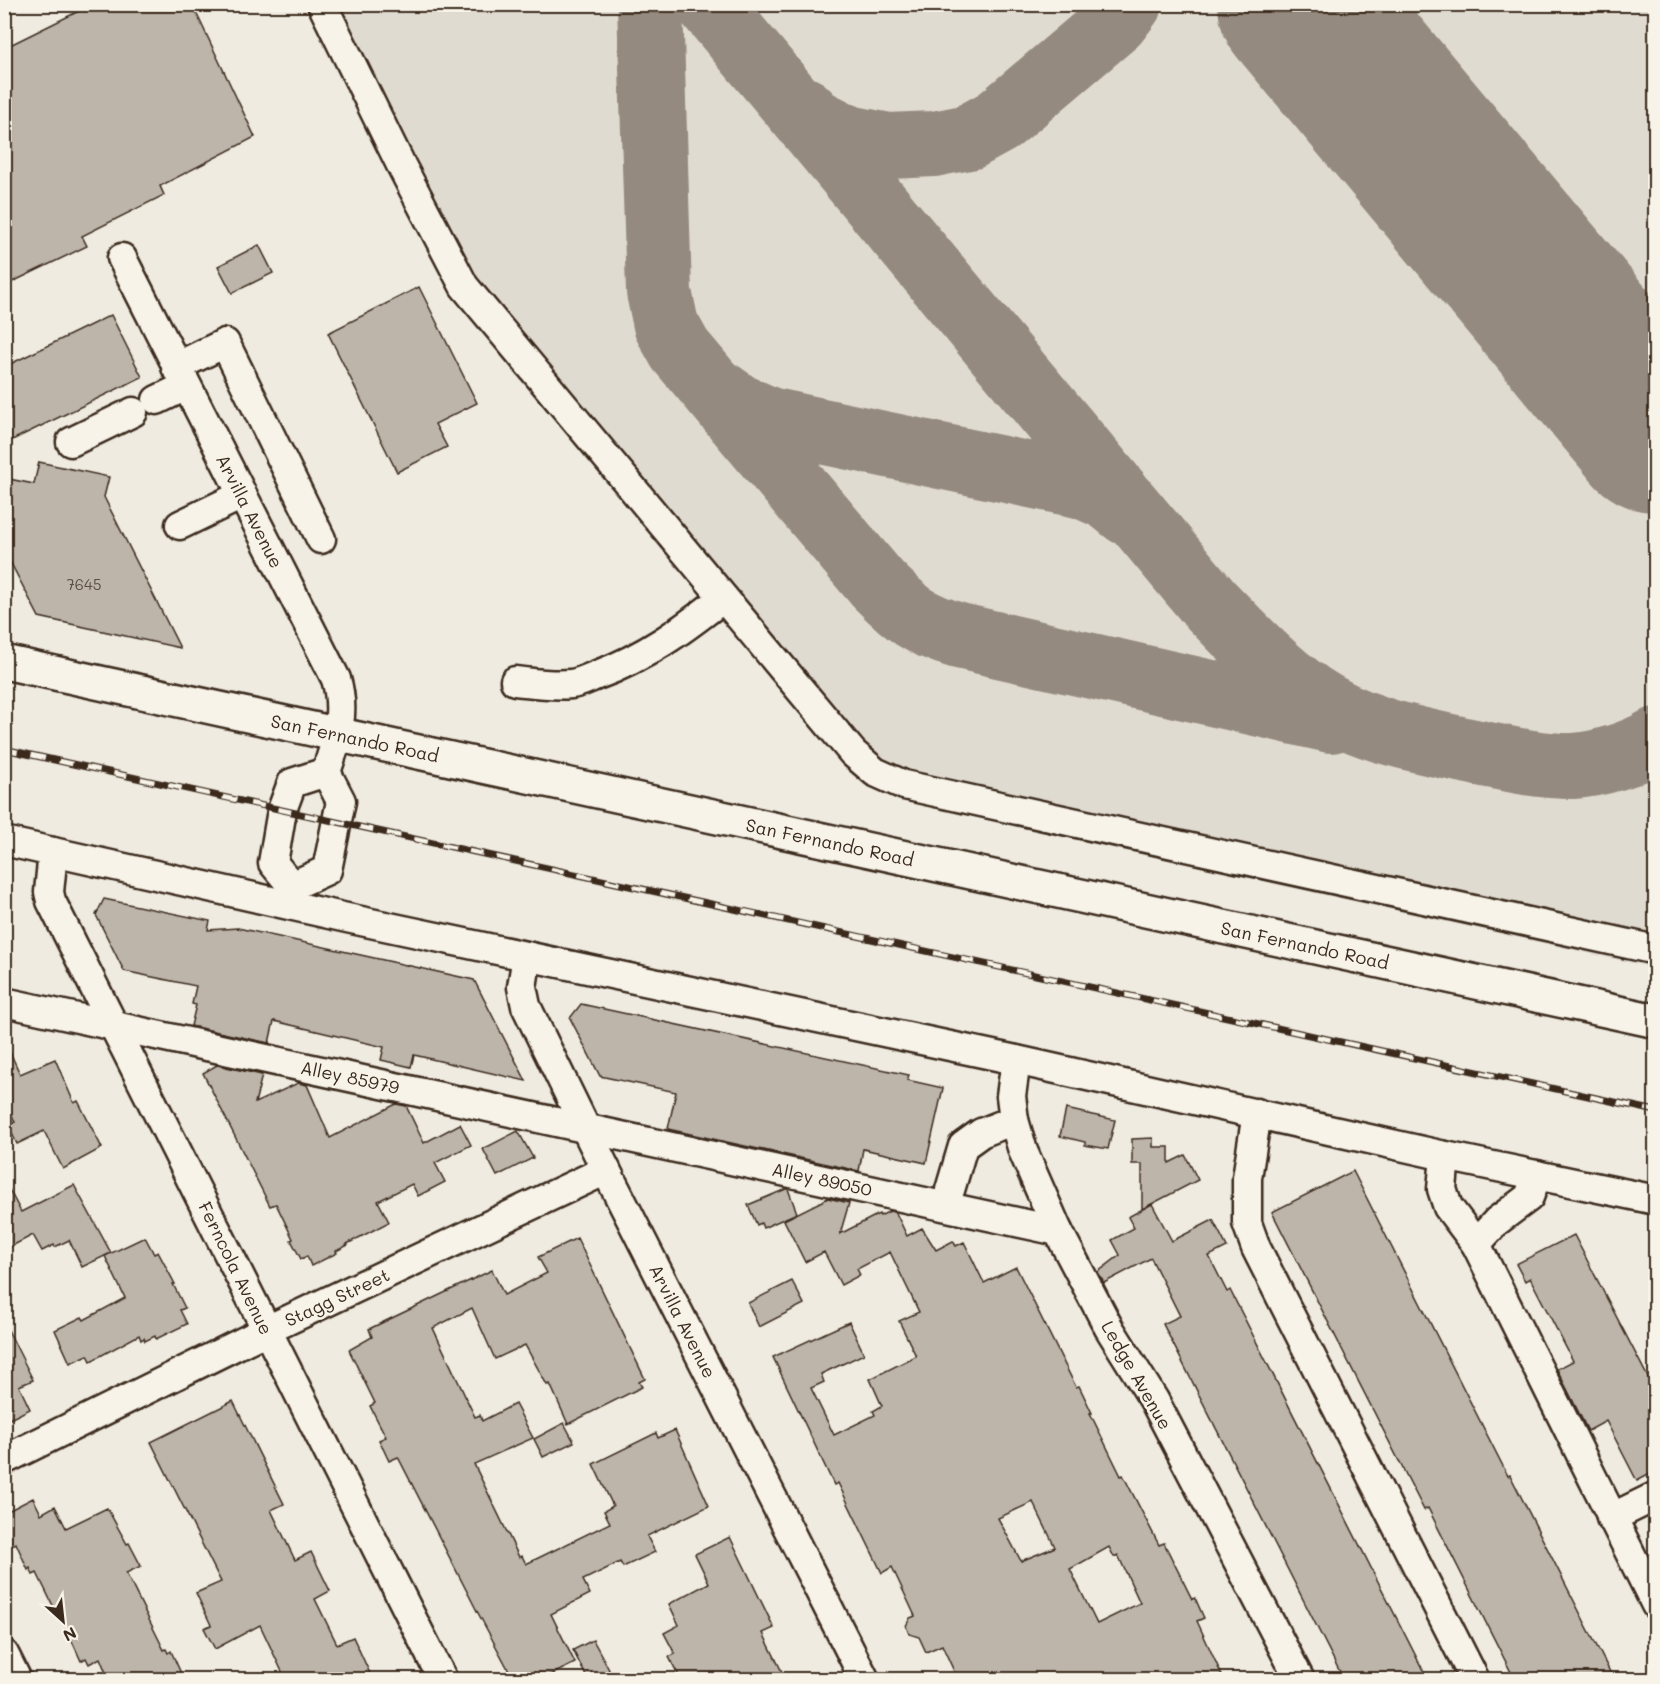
<svg xmlns="http://www.w3.org/2000/svg" width="1660" height="1684" viewBox="0 0 1660 1684" font-family="Mali,sans-serif">
<style>
.built{fill:#e0dbd0}
.lines{fill:none;stroke-linecap:round;stroke-linejoin:round}
.taxiway{stroke:#958a7f;stroke-width:66}
.runway{stroke:#958a7f;stroke-width:166}
.building{fill:#bdb5aa;stroke:#3b2a1e;stroke-width:1.5;fill-rule:evenodd}
.minor-casing{stroke:#3b2a1e;stroke-width:33}
.major-casing{stroke:#3b2a1e;stroke-width:38}
.minor{stroke:#f7f3e8;stroke-width:28}
.major{stroke:#f7f3e8;stroke-width:33}
.rail-casing{stroke:#3b2a1e;stroke-width:7}
.rail{stroke:#f7f3e8;stroke-width:4.5;stroke-dasharray:14;stroke-linecap:butt}
.labels{text-anchor:middle;dominant-baseline:central;stroke-width:5;stroke-linejoin:round;paint-order:stroke}
.number-label{font-size:15px;fill:#5c4d41}
.street-label{font-size:18px;fill:#3b2a1e;stroke:#f7f3e8}
</style>
<rect width="100%" height="100%" fill="#efebe0"/>
<filter id="ink" filterUnits="userSpaceOnUse"><feTurbulence type="fractalNoise" baseFrequency=".0167" numOctaves="2"/><feDisplacementMap in="SourceGraphic" scale="12" xChannelSelector="R" yChannelSelector="G"/><feConvolveMatrix kernelMatrix="1 2 1 2 8 2 1 2 1" color-interpolation-filters="sRGB"/></filter>
<g filter="url(#ink)">
<!-- built -->
<path class="built" d="M305,5H1655V968L909,803L852,775L836,759L812,724L447,283Z"/>
<g class="lines">
<!-- taxiway -->
<g class="taxiway">
<path d="M650,4L659,292L666,325L680,350L877,584C907,614 918,624 959,636L1331,720"/>
<path d="M709,4L1209,603C1241,636 1273,670 1310,696C1358,729 1414,739 1469,751C1504,758 1537,766 1573,766C1597,765 1635,753 1656,740"/>
<path d="M1278,4L1298,17L1338,49"/>
<path d="M804,110L815,121L849,138L889,146L934,144L969,137L998,121L1116,21L1129,4"/>
<path d="M1573,330L1621,357L1656,366"/>
<path d="M721,394L738,406L769,420L1083,486L1108,497L1128,513"/>
</g>
<!-- runway -->
<path class="runway" d="M1301,4L1656,429"/>
</g>
<!-- building -->
<g class="building">
<path d="M93,4H192L255,137L160,186L164,195L82,236L87,246L4,286V48Z"/>
<path d="M259,245L273,273L232,293L218,266Z"/>
<path d="M419,287L477,403L435,424L447,447L397,472L328,333Z"/>
<path d="M111,315L142,377L4,444V367Z"/>
<path d="M39,462L109,477L104,497L180,648L39,617L4,550V478L34,484Z"/>
<path d="M104,899L210,921L208,930L238,928L474,980L526,1081L414,1055L411,1067L381,1060L384,1047L274,1021L269,1043L191,1026L196,1005L192,1004L196,986L124,971L96,915Z"/>
<path d="M581,1004L909,1075L907,1080L943,1088L926,1163L863,1149L859,1171L668,1129L676,1092L600,1076L570,1018Z"/>
<path d="M4,1039L20,1074L55,1059L74,1103L78,1101L102,1148L63,1169L44,1131L17,1144L8,1125L15,1122L4,1098Z"/>
<path d="M217,1065L262,1075L255,1103L298,1083L307,1085L330,1138L396,1104L406,1106L424,1143L460,1124L471,1145L435,1163L445,1182L418,1196L412,1184L378,1201L389,1222L347,1244L348,1245L336,1251L337,1253L311,1266L307,1256L301,1259L291,1240L293,1239L276,1204L270,1206L203,1073Z"/>
<path d="M1066,1109L1115,1120L1108,1149L1085,1145V1142L1060,1136Z"/>
<path d="M518,1131L533,1158L497,1176L483,1149Z"/>
<path d="M1153,1138V1147H1169V1163L1185,1155L1198,1180L1142,1209V1164H1132V1139Z"/>
<path d="M1353,1171L1508,1476L1510,1475L1614,1680H1515L1428,1508L1424,1510L1272,1212Z"/>
<path d="M4,1180L21,1212L74,1185L111,1253L82,1267L69,1240L55,1247L54,1245L42,1251L33,1235L4,1250Z"/>
<path d="M786,1189H788L797,1213L763,1228L761,1223L757,1225L748,1205Z"/>
<path d="M828,1198L849,1203L840,1234L879,1214L880,1216L890,1211L896,1213L907,1236L922,1228L936,1250L953,1241L956,1246L964,1242L984,1283L1016,1267L1076,1387L1079,1386L1092,1413H1090L1121,1476L1123,1475L1159,1545L1164,1543L1192,1599L1195,1598L1204,1618L1197,1621L1224,1680H958L942,1645L926,1652L919,1637L909,1634L906,1626L910,1618L915,1616L892,1567L882,1573L838,1483L834,1485L773,1357L849,1322L864,1354L821,1374L824,1382L811,1388L834,1435L875,1415L873,1411L882,1406L870,1379L916,1356L899,1321L919,1312L890,1252L857,1269L860,1275L841,1285L824,1252L805,1262L784,1220ZM1033,1502L1055,1547L1021,1561L998,1518ZM1109,1547L1114,1557L1118,1555L1140,1603L1097,1624L1070,1569Z"/>
<path d="M1152,1204L1172,1241L1213,1220L1227,1247L1209,1256L1227,1292L1230,1290L1428,1680H1344L1163,1324L1180,1316L1151,1258L1104,1283L1098,1272L1120,1255L1112,1240L1134,1228L1128,1217Z"/>
<path d="M1574,1235L1656,1393V1471L1637,1481L1606,1421L1588,1431L1557,1369L1573,1361L1530,1278L1525,1281L1516,1264Z"/>
<path d="M145,1237L154,1254L158,1252L175,1284H173L185,1308L180,1310L187,1324L156,1339L155,1336L145,1341L144,1338L141,1340L139,1335L91,1361L88,1355L70,1363L55,1330L82,1317L84,1320L125,1298L105,1256Z"/>
<path d="M577,1238L645,1379L639,1382L642,1387L568,1424L550,1384L547,1385L525,1345L495,1359L472,1308L433,1328L475,1417L480,1415L482,1421L515,1404L533,1438L474,1464L519,1557L522,1556L526,1564L610,1523L604,1511L613,1506L593,1464L656,1433L658,1438L675,1430L709,1506L647,1536L655,1552L623,1567L620,1562L583,1580L590,1594L551,1614L575,1663L541,1680H514L477,1611L398,1457L389,1461L379,1440L386,1437L370,1406L375,1403L349,1350L372,1337L369,1329L492,1270L504,1295L547,1273L538,1257Z"/>
<path d="M792,1281L804,1304L759,1327L748,1303Z"/>
<path d="M4,1322L33,1380L19,1386L30,1409L10,1419L4,1409Z"/>
<path d="M233,1401L284,1504L271,1510L295,1560L311,1552L330,1591L315,1599L337,1644L353,1637L373,1680H286L260,1625L215,1649L204,1628L211,1625L196,1593L221,1582L151,1442Z"/>
<path d="M564,1423L574,1442L543,1457L534,1439Z"/>
<path d="M33,1498L41,1514L55,1506L66,1528L107,1508L127,1544L129,1543L141,1566L126,1573L164,1650L166,1649L168,1653L171,1651L184,1680H109L100,1658L89,1664L86,1658L81,1661L63,1621L61,1622L37,1573L33,1575L30,1568L28,1570L16,1543L11,1546L4,1533V1513Z"/>
<path d="M730,1537L774,1628L763,1633L786,1680H681L669,1657L675,1654L664,1633L679,1625L669,1604L709,1583L695,1554Z"/>
<path d="M593,1640L604,1660L614,1680H588L573,1650Z"/>
</g>
<g class="lines">
<!-- minor casing -->
<g class="minor-casing">
<g id="minor">
<path d="M322,4L402,167L464,286L853,753L875,772L904,785L1656,950"/>
<path d="M122,258L336,679C346,712 337,741 326,772L341,801L327,870L292,886"/>
<path d="M176,367L225,343L321,539"/>
<path d="M157,400L186,386"/>
<path d="M71,442L133,412"/>
<path d="M180,525L242,495"/>
<path d="M515,681C534,683 552,686 571,684C580,683 589,678 597,675C644,658 684,629 723,598"/>
<path d="M4,841L347,918L1016,1060L1445,1156L1656,1200"/>
<path d="M53,852L49,892L51,901L443,1680"/>
<path d="M292,886L273,863L282,810L292,783L326,772"/>
<path d="M527,956L522,987L526,1006L606,1170L865,1680"/>
<path d="M4,1002L1058,1231"/>
<path d="M1016,1060L1011,1096L1014,1120L1023,1151L1058,1231L1109,1328L1154,1400L1300,1680"/>
<path d="M1257,1113L1247,1178V1223L1256,1248L1475,1680"/>
<path d="M1445,1156L1442,1189L1448,1207L1476,1244L1656,1605"/>
<path d="M950,1190L963,1146L981,1133L1014,1120"/>
<path d="M1476,1244L1497,1221L1529,1197L1537,1175"/>
<path d="M4,1460L267,1330L606,1170"/>
<path d="M1611,1518L1656,1496"/>
<path d="M4,1654L17,1680"/>
</g>
</g>
<!-- major casing -->
<g class="major-casing">
<path id="major" d="M4,662L1656,1021"/>
</g>
<!-- minor -->
<use href="#minor" class="minor"/>
<!-- major -->
<use href="#major" class="major"/>
<!-- rail casing -->
<g class="rail-casing">
<path id="rail" d="M4,749L1656,1111"/>
</g>
<!-- rail -->
<use href="#rail" class="rail"/>
</g>
</g>
<g class="labels">
<!-- number labels -->
<g class="number-label">
<text x="84" y="584">7645</text>
</g>
<!-- street labels -->
<g class="street-label">
<text transform="translate(250 511) rotate(63)">Arvilla Avenue</text>
<text transform="translate(355 738) rotate(12)">San Fernando Road</text>
<text transform="translate(830 842) rotate(12)">San Fernando Road</text>
<text transform="translate(1305 945) rotate(12)">San Fernando Road</text>
<text transform="translate(350 1077) rotate(12)">Alley 85979</text>
<text transform="translate(822 1179) rotate(12)">Alley 89050</text>
<text transform="translate(236 1268) rotate(64)">Ferncola Avenue</text>
<text transform="translate(337 1297) rotate(-25)">Stagg Street</text>
<text transform="translate(683 1321) rotate(63)">Arvilla Avenue</text>
<text transform="translate(1137 1375) rotate(60)">Ledge Avenue</text>
</g>
</g>
<!-- margin -->
<rect width="1660" height="1684" fill="none" stroke="#f7f3e8" stroke-width="24"/>
<rect x="12" y="12" width="1636" height="1660" fill="none" stroke="#3b2a1e" stroke-width="2" filter="url(#ink)"/>
<!-- north arrow -->
<g transform="translate(63 1621) rotate(153)" stroke="#f7f3e8" stroke-width="4.5" paint-order="stroke">
<path d="M0-4.5L10 22L0 15L-10 22Z" fill="#3b2a1e"/>
<text y="-9" font-size="16" font-weight="bold" text-anchor="middle" fill="#3b2a1e">N</text>
</g>
</svg>
